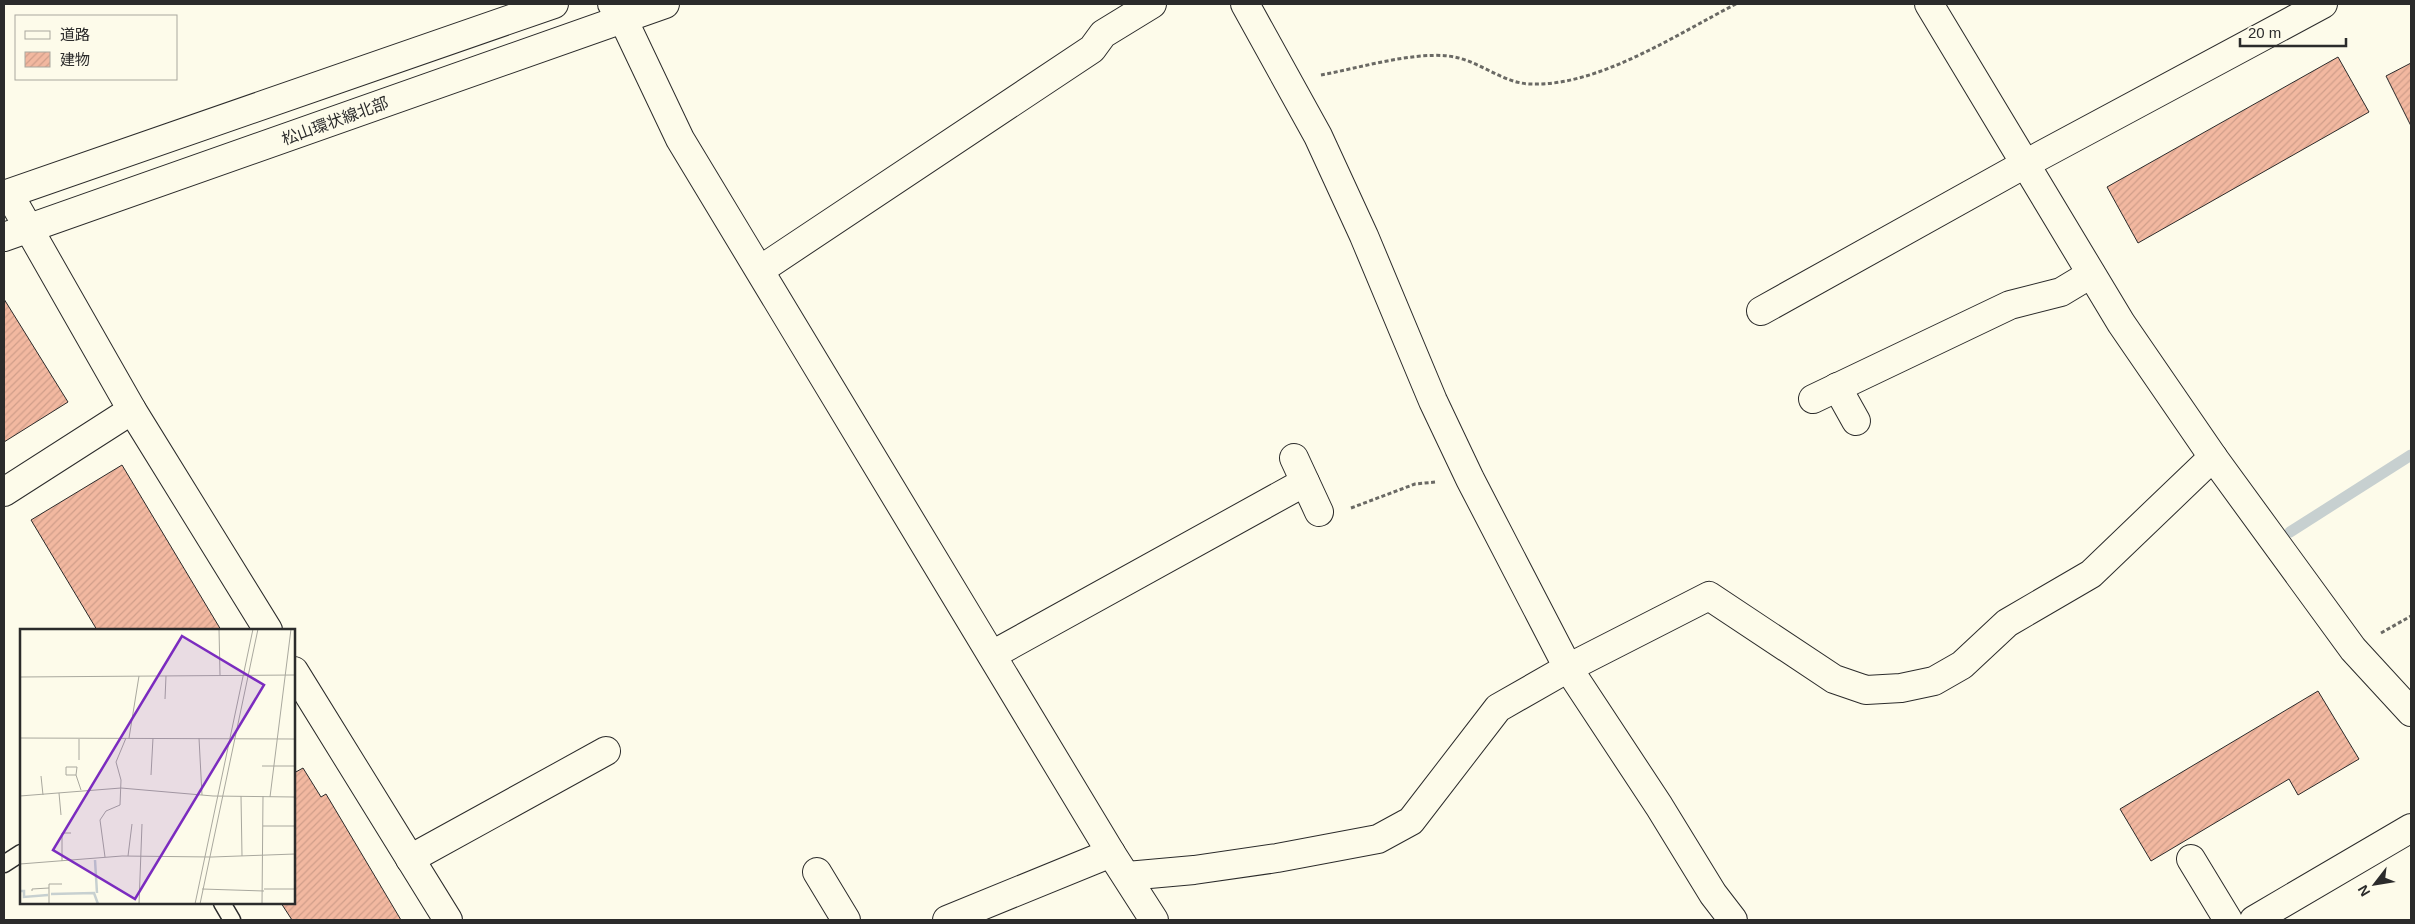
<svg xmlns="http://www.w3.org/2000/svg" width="2415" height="924" viewBox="0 0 2415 924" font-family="Arial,'Noto Sans JP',sans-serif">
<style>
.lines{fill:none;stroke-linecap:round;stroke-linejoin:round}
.stream{stroke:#c7d0d0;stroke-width:11}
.building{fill:url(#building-hatch);stroke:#2b2b2b}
.service-casing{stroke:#2b2b2b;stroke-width:19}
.minor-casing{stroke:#2b2b2b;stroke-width:30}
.tertiary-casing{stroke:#2b2b2b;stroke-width:30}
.path{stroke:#6a6964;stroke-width:3;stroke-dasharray:4 2.5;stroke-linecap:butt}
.service{stroke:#fdfbea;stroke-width:16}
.minor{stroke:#fdfbea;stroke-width:28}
.tertiary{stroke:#fdfbea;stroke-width:28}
.labels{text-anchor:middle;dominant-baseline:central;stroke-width:4;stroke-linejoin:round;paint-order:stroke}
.street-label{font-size:16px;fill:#2b2b2b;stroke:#fdfbea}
.inset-river{fill:none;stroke:#c7d0d0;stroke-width:2.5}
.inset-road{fill:none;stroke:#a9a89e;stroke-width:1}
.view{fill:#7b2cbf;fill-opacity:0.15;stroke:#7b2cbf;stroke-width:2.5}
.inset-edge{fill:none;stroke:#2b2b2b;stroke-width:2.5}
</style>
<defs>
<pattern id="building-hatch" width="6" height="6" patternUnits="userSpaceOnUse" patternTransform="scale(1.25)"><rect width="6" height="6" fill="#f2b8a0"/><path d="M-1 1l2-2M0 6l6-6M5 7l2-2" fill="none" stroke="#d09e8a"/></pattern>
</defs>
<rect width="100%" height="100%" fill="#fdfbea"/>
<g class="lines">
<!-- stream -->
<path class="stream" d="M2290,532L2411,455"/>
</g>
<!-- building -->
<g class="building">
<path d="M2338,57L2369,112L2138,243L2107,187Z"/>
<path d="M2411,63V126L2386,76Z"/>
<path d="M4,299L68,402L4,442Z"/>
<path d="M122,465L221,630H97L31,520Z"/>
<path d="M2318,691L2359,759L2298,795L2289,779L2151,861L2120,809Z"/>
<path d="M303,768L321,797L326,794L401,920H292L281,903H294V773Z"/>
</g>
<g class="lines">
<!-- service casing -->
<g class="service-casing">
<g id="service">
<path d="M4,864L21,853"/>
<path d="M222,903L232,920"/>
</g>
</g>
<!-- minor casing -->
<g class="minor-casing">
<g id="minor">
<path d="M612,4L623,19L680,139L1111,853L1154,920"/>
<path d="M1929,4L2121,323L2213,457L2353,649L2411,712"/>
<path d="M760,270L1092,49L1103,34L1152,4"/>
<path d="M1761,311L2025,164L2323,4"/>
<path d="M1837,387L1856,421"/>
<path d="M1813,399L2010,305L2061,292L2091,274"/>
<path d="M1294,458L1319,512"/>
<path d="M4,492L132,410"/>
<path d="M992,655L1305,482"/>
<path d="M410,859L606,751"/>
<path d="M2191,859L2228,920"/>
<path d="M817,872L846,920"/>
<path d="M1127,876L1194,870L1277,858L1378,839L1411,821L1498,708L1568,668L1709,596L1834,679L1866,690L1901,688L1934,681L1962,665L2007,623L2091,574L2213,457"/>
<path d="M947,920L1111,853"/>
<path d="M2254,920L2411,828"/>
</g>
</g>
<!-- tertiary casing -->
<g class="tertiary-casing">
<g id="tertiary">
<path d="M1245,4L1318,136L1364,236L1433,401L1470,479L1568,668L1659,806L1713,894L1733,920"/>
<path d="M9,194L132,410L268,630"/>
<path d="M4,195L554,4"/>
<path d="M4,237L665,4"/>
<path d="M294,671L448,920"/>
</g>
</g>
<!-- path -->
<g class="path">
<path d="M1321,75C1359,68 1411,52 1448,56C1478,59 1501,83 1530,84C1598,87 1677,34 1736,4"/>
<path d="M1351,508L1415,484L1435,482"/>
<path d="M2381,633L2411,616"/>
</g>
<!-- service -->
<use href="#service" class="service"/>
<!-- minor -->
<use href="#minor" class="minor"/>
<!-- tertiary -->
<use href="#tertiary" class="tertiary"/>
</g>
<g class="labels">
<!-- street labels -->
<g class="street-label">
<text transform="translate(335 121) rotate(-20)">松山環状線北部</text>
</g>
</g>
<!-- overview -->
<g transform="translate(20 629)">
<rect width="275" height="275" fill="#fdfbea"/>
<path class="inset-river" d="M75,231L77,264M0,262H4V268L28,266M31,265L74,264L78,275"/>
<path class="inset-road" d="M199,0L200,46M0,48L275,46M145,70L146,47M0,109L275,110M109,109L119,47M179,109L182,166M59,110V131M242,137H275M56,146L57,138H46V146H56L61,161M131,146L133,109M21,147L23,166M39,164L41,186M0,167L101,159L193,167L275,168M221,167L222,227M250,168L271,0M243,197H275M108,227L112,195M85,228L80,191L86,182L100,176L101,151L96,133L106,109M42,232V204H51M0,235L102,227L192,228L275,225M182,260L244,262M244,260H275M12,262V260L29,259M29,275V255H42M119,275L122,195M175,275L233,0M180,275L238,0M242,275L243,167"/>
<path class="view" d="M162,7L244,56L115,270L33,221Z"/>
<rect width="275" height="275" class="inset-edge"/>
</g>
<!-- border -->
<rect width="2415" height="924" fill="none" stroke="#2b2b2b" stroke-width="10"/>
<!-- legend -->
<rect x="15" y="15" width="162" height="65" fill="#fdfbea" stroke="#a9a89e"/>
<rect x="25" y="31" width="25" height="8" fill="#fdfbea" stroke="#a9a89e"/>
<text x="60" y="40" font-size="15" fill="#2b2b2b">道路</text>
<rect x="25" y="52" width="25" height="15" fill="url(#building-hatch)" stroke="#a9a89e"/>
<text x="60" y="65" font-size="15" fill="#2b2b2b">建物</text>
<!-- north arrow -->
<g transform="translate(2375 884) rotate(239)" stroke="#fdfbea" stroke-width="4" paint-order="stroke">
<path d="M0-4L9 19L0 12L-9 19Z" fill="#2b2b2b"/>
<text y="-8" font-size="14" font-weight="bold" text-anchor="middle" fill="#2b2b2b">N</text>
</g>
<!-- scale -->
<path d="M2240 38v8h106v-8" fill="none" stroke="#2b2b2b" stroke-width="2.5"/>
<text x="2248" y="38" font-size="15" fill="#2b2b2b" stroke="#fdfbea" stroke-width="4" paint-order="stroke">20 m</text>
</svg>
